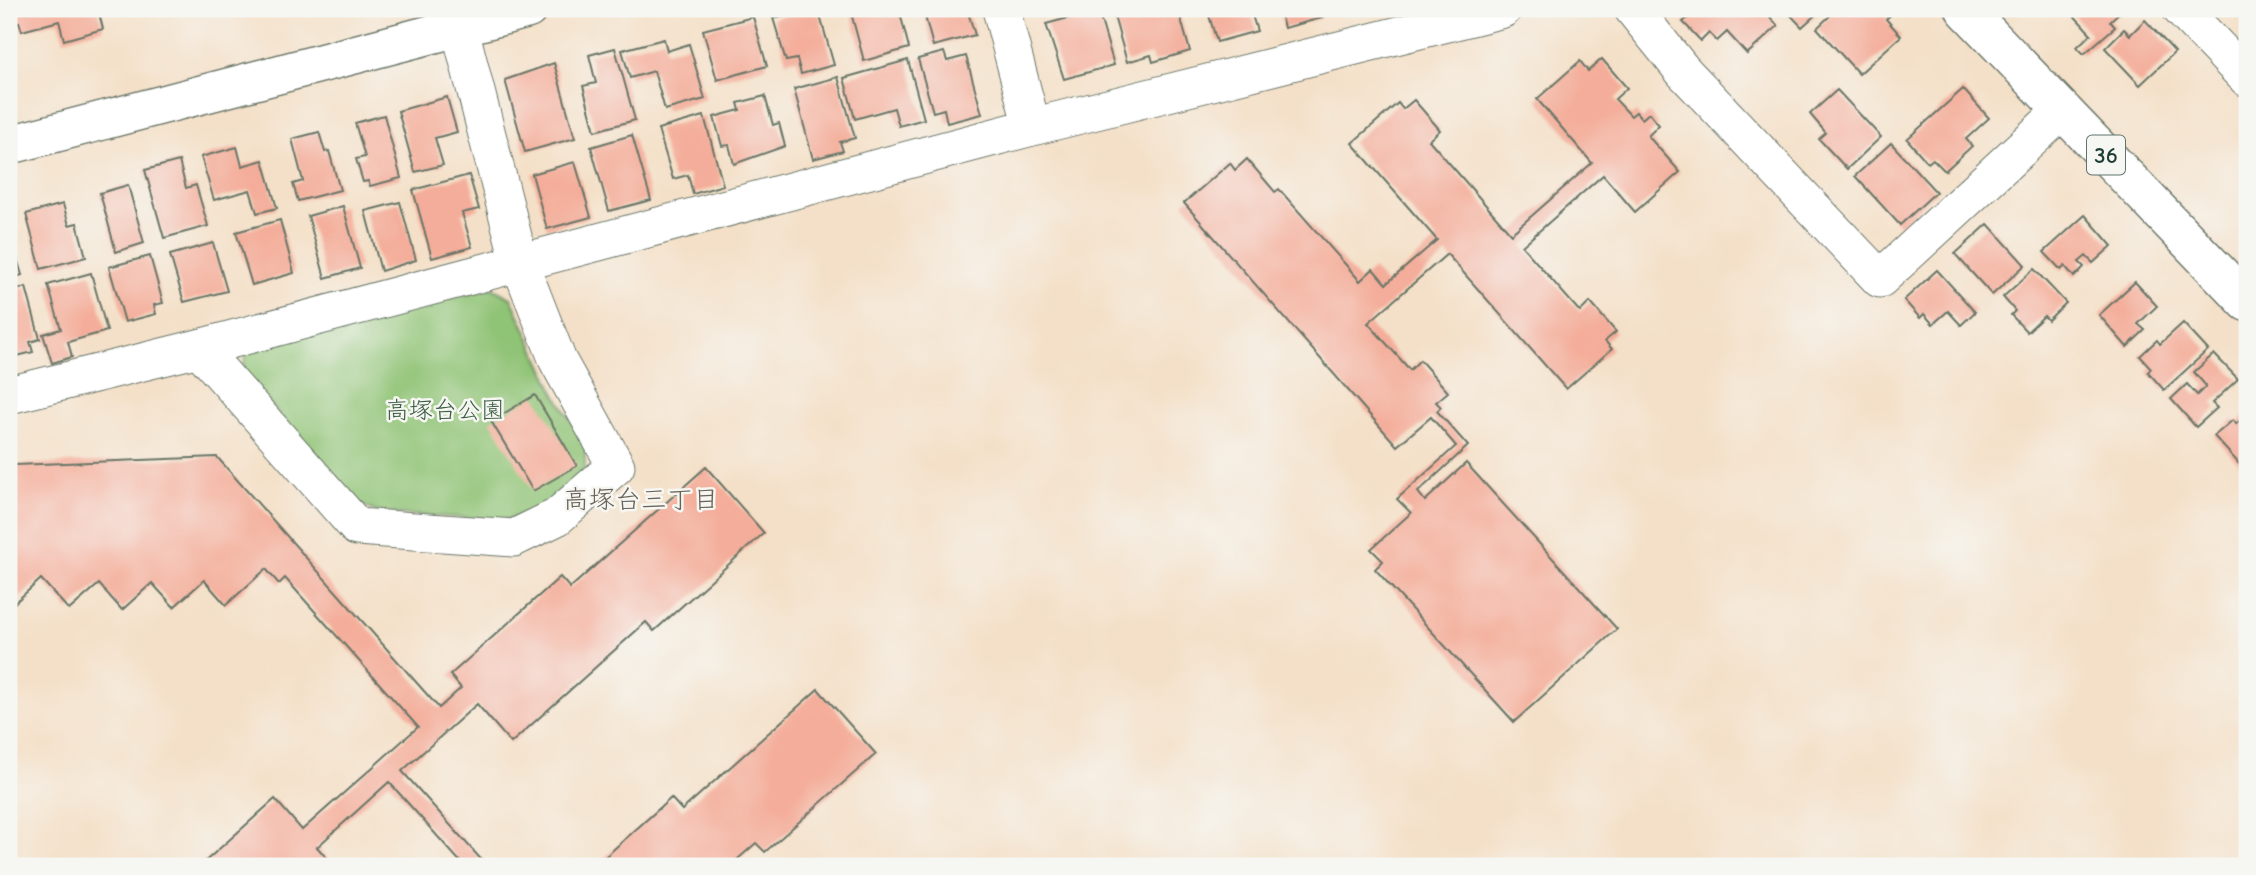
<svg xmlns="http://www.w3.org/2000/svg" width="2256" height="875" viewBox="0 0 2256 875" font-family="'Comic Neue','Klee One',sans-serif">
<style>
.green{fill:#8fc375;stroke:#578054;stroke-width:2}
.building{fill:#f4ad9a}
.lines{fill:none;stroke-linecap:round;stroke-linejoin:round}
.street-casing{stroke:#6a7668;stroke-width:39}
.secondary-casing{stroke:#6a7668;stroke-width:41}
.primary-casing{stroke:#6a7668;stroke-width:41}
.street{stroke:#fff;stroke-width:37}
.secondary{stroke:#fff;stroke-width:38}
.primary{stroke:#fff;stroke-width:38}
.labels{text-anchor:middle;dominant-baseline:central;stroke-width:5;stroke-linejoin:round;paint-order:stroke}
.shield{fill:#f6f6f2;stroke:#60746d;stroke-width:2}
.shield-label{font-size:23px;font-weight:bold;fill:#1f3d34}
.park-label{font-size:24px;fill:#3b5e44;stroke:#f6f6f2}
.neighbourhood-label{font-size:26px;fill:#6a6458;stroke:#f6f6f2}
</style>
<rect width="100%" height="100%" fill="#f6f6f2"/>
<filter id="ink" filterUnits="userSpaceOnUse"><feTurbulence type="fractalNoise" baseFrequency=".0143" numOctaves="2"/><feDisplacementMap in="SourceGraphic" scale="14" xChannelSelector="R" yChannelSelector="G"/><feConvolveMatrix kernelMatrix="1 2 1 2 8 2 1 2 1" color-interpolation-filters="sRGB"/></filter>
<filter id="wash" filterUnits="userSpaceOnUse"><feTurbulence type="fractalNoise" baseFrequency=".00686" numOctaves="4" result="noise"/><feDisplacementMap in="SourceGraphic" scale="28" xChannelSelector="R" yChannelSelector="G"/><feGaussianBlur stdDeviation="1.57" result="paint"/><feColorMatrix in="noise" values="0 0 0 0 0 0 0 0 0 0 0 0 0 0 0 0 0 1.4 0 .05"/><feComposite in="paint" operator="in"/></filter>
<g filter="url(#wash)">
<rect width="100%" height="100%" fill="#f4e0c8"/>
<!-- green -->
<path class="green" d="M492,288L511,298L554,391L585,446V469L548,503L529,513L505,520L379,513L357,503L242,372L248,349Z"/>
<g id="blocks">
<!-- building -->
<g class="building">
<path d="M9,9H98L103,29L64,40L59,21L22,31L19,22L9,24Z"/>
<path d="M786,9H818L834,65L801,74L797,59L786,61L773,18L785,15L783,10Z"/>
<path d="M850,9H899L909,48L864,61Z"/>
<path d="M923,9H967L975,35L933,46Z"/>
<path d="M1112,9H1178L1190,51L1153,62L1151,55L1127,62Z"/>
<path d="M1207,9H1250L1257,31L1217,42Z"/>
<path d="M1279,9H1319L1322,18L1284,28Z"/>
<path d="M1698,9H1763L1778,26L1747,54L1727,32L1717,41L1709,33L1701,41L1683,22Z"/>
<path d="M1785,9H1822L1802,27Z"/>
<path d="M1837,9H1889L1893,13L1886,19L1901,36L1859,74L1817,28Z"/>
<path d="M2068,9H2123L2110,21L2115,27L2084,54L2077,47L2091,34Z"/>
<path d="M1098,10L1114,65L1064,79L1046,24Z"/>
<path d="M753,17L767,66L717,80L703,30Z"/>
<path d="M2145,20L2175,52L2140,85L2105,48L2124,29L2130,35Z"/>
<path d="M664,39L667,51L689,44L705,99L665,110L654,71L630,78L622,50Z"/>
<path d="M615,48L635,120L595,131L583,86L596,83L589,55Z"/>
<path d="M944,52L947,61L966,56L982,114L947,123L944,109L933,112L918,59Z"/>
<path d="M1602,59L1627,88L1615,99L1631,116L1636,112L1642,119L1649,113L1659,125L1648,136L1680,172L1635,212L1603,175L1522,246L1580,312L1590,302L1616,332L1605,341L1612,349L1566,389L1447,254L1368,323L1410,370L1420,360L1448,392L1436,402L1441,407L1437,411L1468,446L1418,492L1425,501L1466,463L1617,629L1514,722L1375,569L1383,561L1371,549L1411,513L1397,499L1456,446L1431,417L1397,446L1184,203L1230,163L1235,170L1247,159L1275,192L1279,189L1360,281L1373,269L1386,284L1437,240L1352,143L1398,103L1403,109L1414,100L1440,130L1429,140L1511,234L1592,163L1537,99L1580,61L1588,71Z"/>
<path d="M908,60L924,119L899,126L894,108L855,119L844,78Z"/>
<path d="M554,63L575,138L525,152L505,80Z"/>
<path d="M838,77L855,138L840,142L843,151L813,159L794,89Z"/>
<path d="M1963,89L1989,118L1966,139L1972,146L1945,171L1933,159L1928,163L1907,139Z"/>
<path d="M1837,90L1881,137L1847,169L1819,139L1826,133L1810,114Z"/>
<path d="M765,96L773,125L779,123L785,146L734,164L729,145L722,146L714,117L740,110L738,103Z"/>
<path d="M447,97L457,132L435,138L443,165L415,172L398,111Z"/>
<path d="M384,115L401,178L370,186L368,181L363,182L356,159L365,157L355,123Z"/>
<path d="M704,116L723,185L693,194L688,175L673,179L658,129Z"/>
<path d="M319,132L325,152L329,151L340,190L298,201L293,184L303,181L292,139Z"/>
<path d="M632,135L651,200L609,211L591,147Z"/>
<path d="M1891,143L1936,192L1900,225L1855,176Z"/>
<path d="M237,147L242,166L263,160L277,208L257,213L250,190L214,200L201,157Z"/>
<path d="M179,161L186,188L196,185L208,226L164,238L145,170Z"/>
<path d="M575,162L591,217L547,229L532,174Z"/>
<path d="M469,175L479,209L462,213L472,247L432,258L413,190Z"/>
<path d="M128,185L144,243L116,252L100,193Z"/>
<path d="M400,202L416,260L381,271L365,211Z"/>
<path d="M63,204L69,225L77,223L86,257L41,269L26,214Z"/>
<path d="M343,206L360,268L325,278L308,216Z"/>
<path d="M2085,215L2112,246L2093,263L2086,256L2079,262L2084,267L2074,277L2065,266L2061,270L2044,252Z"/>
<path d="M280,220L294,273L252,285L236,232Z"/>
<path d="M1988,224L2025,265L1992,295L1955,254Z"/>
<path d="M9,231L22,275L9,279Z"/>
<path d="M213,243L227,291L184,302L170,255Z"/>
<path d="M150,256L163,303L154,305L156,314L125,322L109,267Z"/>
<path d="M2034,269L2066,303L2048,320L2044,316L2027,332L2011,315L2015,311L2003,297Z"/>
<path d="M1937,270L1975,312L1961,325L1948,311L1933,324L1924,314L1920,318L1904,300Z"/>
<path d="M91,273L107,331L68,342L72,357L52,363L43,334L61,329L48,285Z"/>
<path d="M2135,282L2157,306L2138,324L2145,330L2127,347L2099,315Z"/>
<path d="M26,287L40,339L30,342L33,352L9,358V292Z"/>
<path d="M2183,323L2208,350L2164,390L2148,372L2151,368L2140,356L2157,340L2160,344Z"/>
<path d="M2214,354L2238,379L2212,403L2217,408L2196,427L2171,399L2187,384L2197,395L2206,386L2194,372Z"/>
<path d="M535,395L577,466L533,491L491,421Z"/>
<path d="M2247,414V462L2242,467L2214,436L2233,420L2236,424Z"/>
<path d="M217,457L439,708L461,688L450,675L560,577L570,588L706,467L764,533L654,631L646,622L511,743L477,704L402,771L487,866H464L389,782L317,847L334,866H200L275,799L302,830L418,727L285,578L279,584L266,569L226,605L204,580L174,607L152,583L122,610L99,584L69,610L41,579L9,608V470L15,465Z"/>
<path d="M818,689L876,754L765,852L756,843L730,866H595L671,798L682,810Z"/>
</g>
</g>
</g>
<g filter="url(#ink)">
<use href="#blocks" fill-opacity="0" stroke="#6a7668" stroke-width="2"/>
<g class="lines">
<!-- street casing -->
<g class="street-casing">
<g id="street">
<path d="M1001,9L1032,127"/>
<path d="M1633,9L1683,71L1880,279L2063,110"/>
<path d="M2181,9L2247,78"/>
<path d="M199,348L357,527L514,538L557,517L616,466L558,361L520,264L459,25"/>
<path d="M9,395L199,348L1032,127L1503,9"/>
</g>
</g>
<!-- secondary casing -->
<g class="secondary-casing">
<path id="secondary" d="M9,145L528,9"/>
</g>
<!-- primary casing -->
<g class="primary-casing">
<path id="primary" d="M1965,9L2247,302"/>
</g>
<!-- street -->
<use href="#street" class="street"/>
<!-- secondary -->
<use href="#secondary" class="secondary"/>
<!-- primary -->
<use href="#primary" class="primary"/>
</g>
</g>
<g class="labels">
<!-- shield labels -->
<rect class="shield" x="2087" y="135.5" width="38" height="39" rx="5"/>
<g class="shield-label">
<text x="2106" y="155">36</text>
</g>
<!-- park labels -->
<g class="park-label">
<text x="445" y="410">高塚台公園</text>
</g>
<!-- neighbourhood labels -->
<g class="neighbourhood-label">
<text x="641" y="500">高塚台三丁目</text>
</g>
</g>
<!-- margin -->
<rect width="2256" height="875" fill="none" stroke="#f6f6f2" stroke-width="35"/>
</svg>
